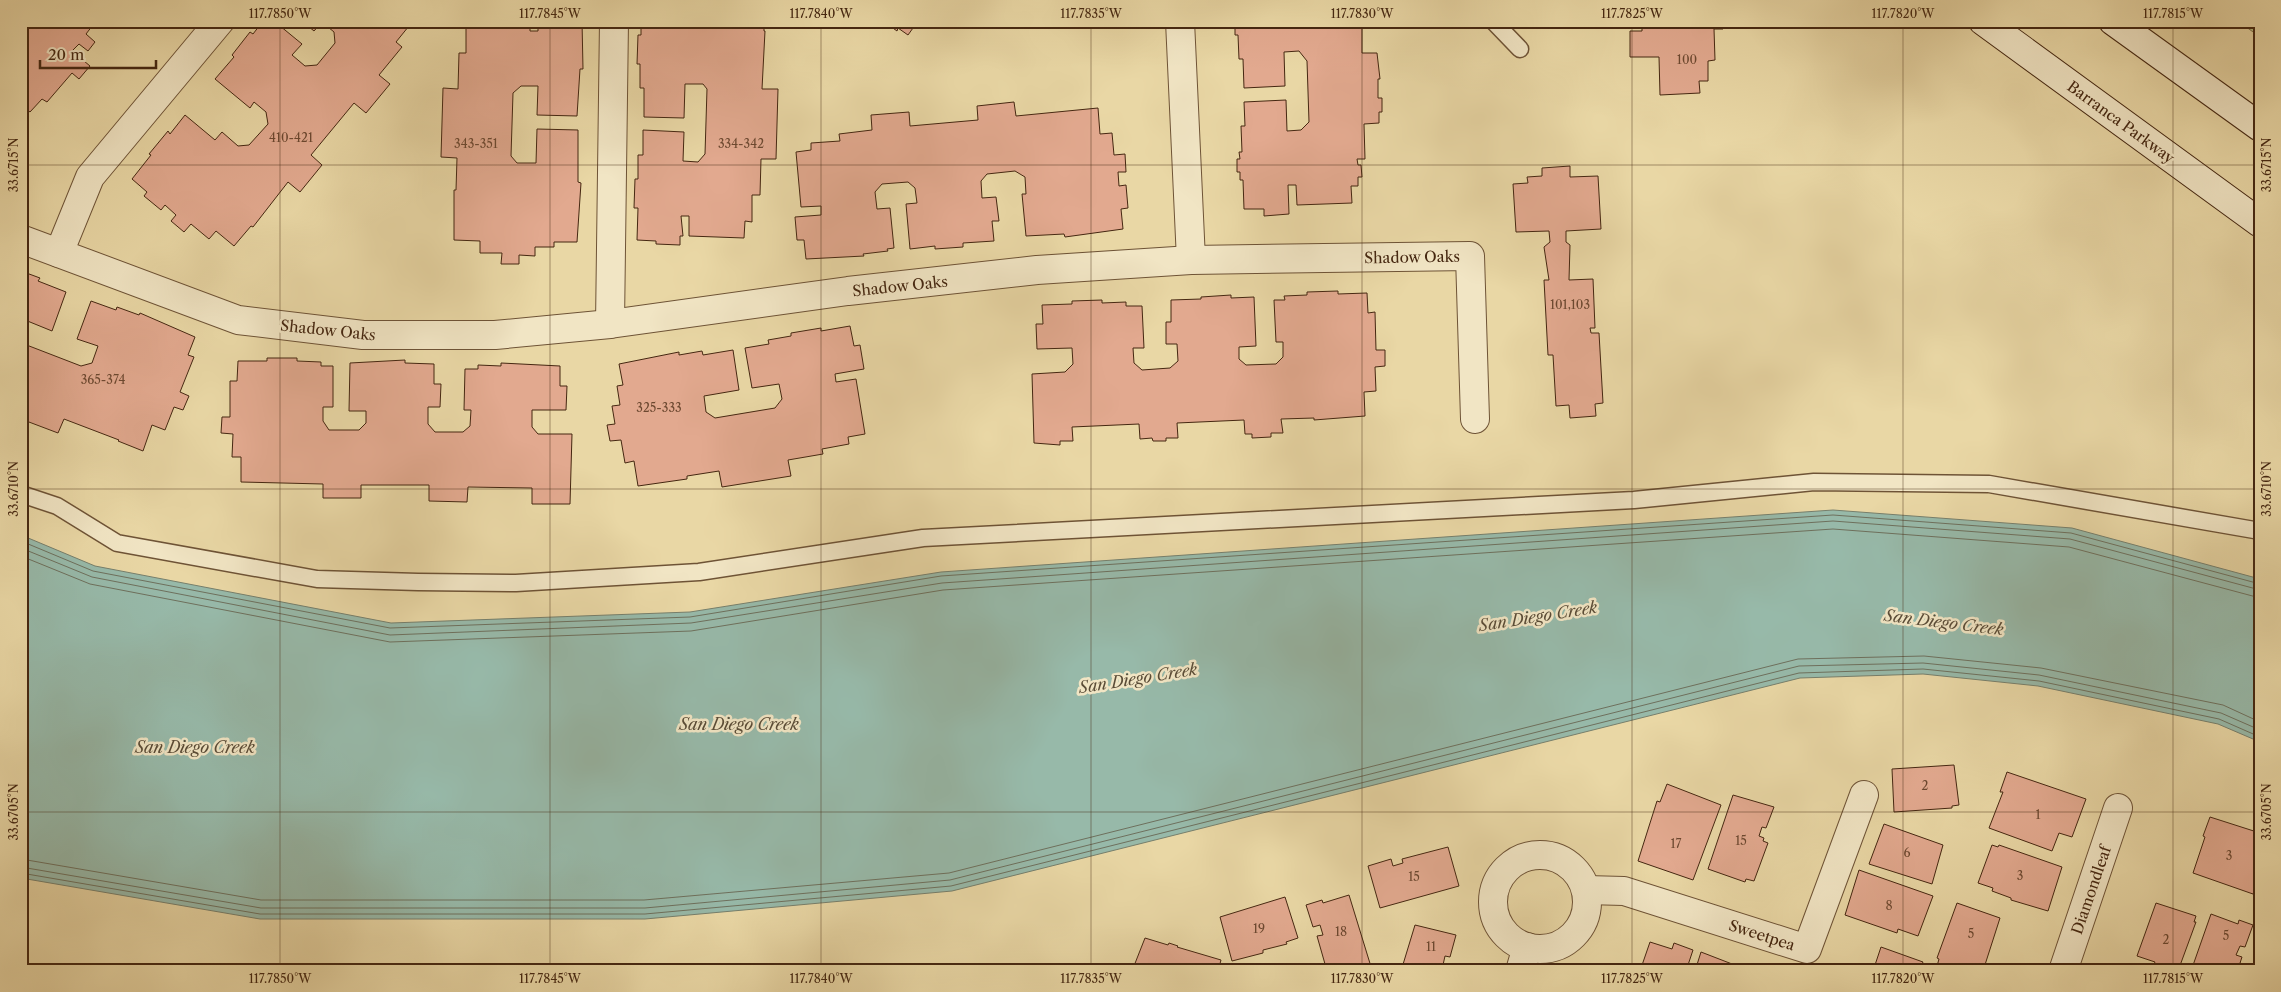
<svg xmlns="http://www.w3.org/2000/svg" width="2281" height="992" viewBox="0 0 2281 992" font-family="'Libre Caslon Text',serif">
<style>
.green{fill:#b8be85;stroke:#7e724b}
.water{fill:#97b9a9;stroke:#767f6c}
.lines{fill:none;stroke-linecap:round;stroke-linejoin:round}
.shore{stroke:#6e705d;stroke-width:1}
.building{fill:#e2a98f;stroke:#452711}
.service-casing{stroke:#6e5336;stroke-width:19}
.minor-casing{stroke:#6e5336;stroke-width:30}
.secondary-casing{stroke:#452711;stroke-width:30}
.service{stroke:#f1e5c4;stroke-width:16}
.minor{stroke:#f1e5c4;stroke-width:28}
.secondary{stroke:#f1e5c4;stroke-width:28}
.ticks{fill:none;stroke:#452711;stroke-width:1;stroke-opacity:0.45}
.labels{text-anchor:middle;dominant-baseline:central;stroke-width:5;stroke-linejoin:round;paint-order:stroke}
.number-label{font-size:12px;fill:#6c4830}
.street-label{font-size:15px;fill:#452711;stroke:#f1e5c4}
.water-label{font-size:16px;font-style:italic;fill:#5a4c37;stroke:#f1e5c4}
.neatline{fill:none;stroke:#452711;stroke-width:2}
.ticks-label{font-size:12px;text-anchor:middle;fill:#452711}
</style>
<rect width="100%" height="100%" fill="#e9d7a5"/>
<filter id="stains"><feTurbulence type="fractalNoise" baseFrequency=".004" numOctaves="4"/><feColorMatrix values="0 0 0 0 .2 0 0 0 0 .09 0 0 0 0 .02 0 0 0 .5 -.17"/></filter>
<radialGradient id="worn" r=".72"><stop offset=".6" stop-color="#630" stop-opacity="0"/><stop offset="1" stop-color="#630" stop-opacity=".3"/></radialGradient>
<!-- green -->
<path class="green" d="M2238,21H2260V37Z"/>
<!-- water -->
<path class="water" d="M1833,510L2072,528L2260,579V742L2218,724L2038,686L1923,674L1800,678L952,891L645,919H260L21,878V535L95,566L391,623L690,612L941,572Z"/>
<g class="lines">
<!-- shore -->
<g class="shore">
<path d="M21,541L93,571L390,628L690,617L941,576L1833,515L2071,533L2260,584"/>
<path d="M21,548L92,577L390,635L691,623L942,583L1833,521L2070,539L2260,590"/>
<path d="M21,556L90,584L390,642L691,631L943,590L1833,529L2069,547L2260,598"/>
<path d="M21,859L261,900H644L949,873L1798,659L1924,656L2041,668L2223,705L2260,722"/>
<path d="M21,867L261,908H645L950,880L1799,666L1923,663L2039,675L2221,713L2260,730"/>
<path d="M21,873L260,914H645L951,886L1799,673L1923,669L2039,681L2219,719L2260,737"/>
</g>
</g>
<!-- building -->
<g class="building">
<path d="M21,21H96L86,34L95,42L88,51L79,44L72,51L90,66L79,79L72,73L47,102L42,99L30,112L21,105Z"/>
<path d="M263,21H274L302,44L292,55L305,66L317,65L335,43L334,32L322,22L314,31L302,21H413L396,42L402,47L379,75L390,84L366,113L354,103L311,155L322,165L300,192L288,182L253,227L251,226L234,246L216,231L209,239L191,224L184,232L171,221L176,215L165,205L161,210L144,196L147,192L132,179L151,155L149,154L168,131L170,134L185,115L215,140L222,132L238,146L249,145L268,124L266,112L254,102L250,108L215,79L234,57L232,55L250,32L253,34Z"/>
<path d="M473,21H530V31H538V21H582L583,69H580L577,116L537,115L538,86H521L513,93L511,156L517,163H536L537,129L578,130V182L581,183L577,242H554V247H535V256L519,255V264H501L502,253H480V241L454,240V190H456L457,158L441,157L443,88L458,89L459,53H466V25H473Z"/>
<path d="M641,21H764V31H765L762,89H778L776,159H761L760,195H752V222L745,221L744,238L689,236V216H681L683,236H680V245L656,244V241L637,240L638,208H634L635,179H638V155H643V130L684,132L683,161L698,162L705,154L707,89L703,84H685L684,118L644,117V88H640V64H637L638,35H641Z"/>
<path d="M887,21H918L908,35L898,28L897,31L886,23Z"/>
<path d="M1232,21H1362V53H1377L1380,79H1378V98H1382V112H1379V123L1364,124L1365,159H1357L1358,165H1361L1362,177H1358V186H1351L1352,203L1297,205L1296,185H1288L1289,214L1264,216V209H1244L1243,180H1240V172H1237V159H1240L1239,152H1242L1241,126H1245L1244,102L1286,100L1287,131L1301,130L1309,122L1307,61L1299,51L1284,52L1285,86L1244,88L1243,59H1239L1238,35H1235V27H1232Z"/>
<path d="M1642,21H1723V29H1714L1715,60L1708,61V81H1699L1700,93L1660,95L1659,57H1630V31H1642Z"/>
<path d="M1014,102L1016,116L1098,108L1100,134L1112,133L1114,155L1125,154L1126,172H1118L1119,186L1126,185L1128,208L1121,209L1123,229L1065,237L1064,234L1026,236L1022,194H1026L1025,177L1015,171L987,174L981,181L982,198L996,197L999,221H992L994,241L963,243V247L935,249V246L910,249L906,204L917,203L915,188L908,182L882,184L875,192L877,209L890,208L894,248L887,249L888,251L863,254L864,256L806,259L804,240H797L795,217L821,215V206L801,207L796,152L811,150V143L840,141L839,134L872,130L871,115L909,112L910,126L978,120L977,106Z"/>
<path d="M1570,166V177L1598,176L1601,229L1566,231V242L1570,245L1569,280L1593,279L1595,328H1590L1591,333H1599L1603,403L1595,404L1596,416L1570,418L1569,405L1556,406L1553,355H1548L1544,280H1549L1544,247L1550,242L1549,231L1516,232L1513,184L1528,183L1527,177L1542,176V168Z"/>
<path d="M21,271L40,278L38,281L66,292L52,331L25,320L21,331Z"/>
<path d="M1338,291V294L1367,293L1368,313L1375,312L1376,350H1385V366L1375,367L1376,391L1364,392L1365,416L1314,420V418L1281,419L1283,433H1271V437L1252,438V434H1245L1244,420L1177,423L1178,438H1166V441H1153L1152,438L1140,439L1139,424L1072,427L1073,441H1060V445L1034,443L1032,374L1065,372L1073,364L1072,348L1037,349L1036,324H1043L1042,305L1072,304V301L1102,300V303L1126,302V306H1142L1144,348H1133L1134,363L1142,370L1170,368L1178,361L1177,344H1166V322H1171V300L1201,299V297L1231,295V298L1254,297L1256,346L1239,347V359L1246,365L1276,364L1283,357V342H1276L1274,300H1285L1284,296L1307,295V292Z"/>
<path d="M91,301L116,310L117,307L139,315L140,313L195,337L188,355L194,357L180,392L189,396L183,410L174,407L165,430L152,425L143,451L118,441L119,440L64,419L58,433L21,419V340L24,344L81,366L92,363L98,346L77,339Z"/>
<path d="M850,326L854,346L860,345L864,369L835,374L836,382L856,379L865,434L848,437L849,444L822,449L823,454L788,460L791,476L722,487L719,471L687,476V479L638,486L634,461L625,463L621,440L610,441L607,425L615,424L612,406L620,405L617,386L623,385L619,364L679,352V355L702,351L703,355L733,350L739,390L704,396L706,412L715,418L775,408L782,399L779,384L752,388L745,348L769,344L768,340L791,336V333L821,328V331Z"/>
<path d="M267,358H297V361L321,362V366H333V407H323V421L329,430H359L366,423V411H349L350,363L405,360V363L434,364V384H441L440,407H428V424L435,432H463L470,426L471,410H464L465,369H478V365L501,366V363L560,366V386H567L566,410H532V427L538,434H572L570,504H532V488L468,487L467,502L429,501V485H361V498H323V484L241,482V457H232L233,434L221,433L222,417H230V381H237L238,361H267Z"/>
<path d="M1954,765L1959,805L1952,806V808L1894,812L1892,769Z"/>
<path d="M2007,772L2086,799L2072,837L2059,833L2052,851L1989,828L2003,792H2000Z"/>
<path d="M1667,784L1721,805L1693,880L1638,861L1657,801L1660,802Z"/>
<path d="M1733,795L1774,807L1766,828L1762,827L1759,836L1764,838L1763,841L1768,843L1754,881L1746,879L1745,882L1708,869Z"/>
<path d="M2210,817L2260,833V877L2253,894L2193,873L2205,837L2203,836Z"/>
<path d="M1884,824L1943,845L1932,884L1869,864Z"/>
<path d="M1992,845L1998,847L1999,845L2062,867L2048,911L2011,900V898L1992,891L1993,888L1978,883Z"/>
<path d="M1448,847L1459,886L1380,908L1368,866L1391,859L1393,866L1403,863L1402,859Z"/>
<path d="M1859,870L1933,896L1918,936L1898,929L1897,933L1845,915Z"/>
<path d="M1349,895L1372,970L1327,971L1317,936L1323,935L1320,925L1313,927L1306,905L1322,900L1323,903Z"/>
<path d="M1285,897L1298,938L1286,942L1287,944L1263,950V953L1232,961L1220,917Z"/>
<path d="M1957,903L2000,918L1983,971H1951L1937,966L1939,959L1937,958Z"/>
<path d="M2156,903L2196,916L2194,922H2196L2178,971L2152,969L2155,962L2137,956Z"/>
<path d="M2211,914L2238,924L2239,920L2253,925L2245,947L2240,946L2236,955L2242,957L2240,963L2243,964L2241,971H2191Z"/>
<path d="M1415,925L1456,935L1450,957L1445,956L1443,965L1448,966L1447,971H1401Z"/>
<path d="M1145,938L1168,945L1169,943L1178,946L1177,947L1221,960L1218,971H1132Z"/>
<path d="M1650,942L1672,949L1674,943L1693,950L1686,971H1640Z"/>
<path d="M1881,947L1923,962L1919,971H1873Z"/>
<path d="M1701,952L1745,969L1744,971H1695Z"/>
</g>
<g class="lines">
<!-- service casing -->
<g class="service-casing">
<g id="service">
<path d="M1493,21L1520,49"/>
<path d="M21,494L57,506L117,543L317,579L418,582L516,583L699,572L923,538L1634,500L1814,482L1989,484L2260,531"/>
</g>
</g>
<!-- minor casing -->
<g class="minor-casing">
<g id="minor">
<path d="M1180,21L1191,260"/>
<path d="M21,239L238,320L363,335H495L610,324L848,291L1037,270L1191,260L1470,256L1475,419"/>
<path d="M59,253L90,177L220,21"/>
<path d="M610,324L614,21"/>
<circle cx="1540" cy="902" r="47"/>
<path d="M1586,890L1624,891L1807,949L1864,795"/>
<path d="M1520,971L1527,947"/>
<path d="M2063,971L2118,808"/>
</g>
</g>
<!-- secondary casing -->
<g class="secondary-casing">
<g id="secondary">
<path d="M1983,21L2260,223"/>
<path d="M2113,21L2260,127"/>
</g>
</g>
<!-- service -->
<use href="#service" class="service"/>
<!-- minor -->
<use href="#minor" class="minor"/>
<!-- secondary -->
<use href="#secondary" class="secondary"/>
</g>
<!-- ticks -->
<path class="ticks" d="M280,21V971M550,21V971M821,21V971M1091,21V971M1362,21V971M1632,21V971M1903,21V971M2173,21V971M21,165H2260M21,489H2260M21,812H2260"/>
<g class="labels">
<!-- number labels -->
<g class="number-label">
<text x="1687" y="59">100</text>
<text x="291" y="137">410-421</text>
<text x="476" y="143">343-351</text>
<text x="741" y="143">334-342</text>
<text x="1570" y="304">101,103</text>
<text x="103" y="379">365-374</text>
<text x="659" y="407">325-333</text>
<text x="1925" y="785">2</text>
<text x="2038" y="814">1</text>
<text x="1741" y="840">15</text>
<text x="1676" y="843">17</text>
<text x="1907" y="852">6</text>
<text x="2229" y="855">3</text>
<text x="2020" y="875">3</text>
<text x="1414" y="876">15</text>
<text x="1889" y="905">8</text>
<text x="1259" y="928">19</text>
<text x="1341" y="931">18</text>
<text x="1971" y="933">5</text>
<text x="2226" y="935">5</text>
<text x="2166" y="939">2</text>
<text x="1431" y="946">11</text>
</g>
<!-- street labels -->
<g class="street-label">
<text transform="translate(2121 122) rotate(36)">Barranca Parkway</text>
<text transform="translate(1412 257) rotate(-1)">Shadow Oaks</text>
<text transform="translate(900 286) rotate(-6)">Shadow Oaks</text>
<text transform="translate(328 330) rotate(6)">Shadow Oaks</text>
<text transform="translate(2091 890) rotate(-71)">Diamondleaf</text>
<text transform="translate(1762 935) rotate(18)">Sweetpea</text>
</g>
<!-- water labels -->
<g class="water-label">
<text transform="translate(1538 616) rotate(-9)">San Diego Creek</text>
<text transform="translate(1944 622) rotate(7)">San Diego Creek</text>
<text transform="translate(1138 678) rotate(-9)">San Diego Creek</text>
<text x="739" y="724">San Diego Creek</text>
<text x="195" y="747">San Diego Creek</text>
</g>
</g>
<!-- margin -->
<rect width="2281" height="992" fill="none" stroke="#e9d7a5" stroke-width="55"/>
<!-- scale -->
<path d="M40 60v8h116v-8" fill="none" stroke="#452711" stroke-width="2.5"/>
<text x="48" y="60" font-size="15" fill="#452711" stroke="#f1e5c4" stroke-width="4" paint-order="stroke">20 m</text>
<rect x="28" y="28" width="2226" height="936" class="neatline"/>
<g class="ticks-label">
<text x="280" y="18">117.7850°W</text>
<text x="550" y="18">117.7845°W</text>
<text x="821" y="18">117.7840°W</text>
<text x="1091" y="18">117.7835°W</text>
<text x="1362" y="18">117.7830°W</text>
<text x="1632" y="18">117.7825°W</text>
<text x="1903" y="18">117.7820°W</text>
<text x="2173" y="18">117.7815°W</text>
<text transform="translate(14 165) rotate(-90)" y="4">33.6715°N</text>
<text transform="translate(2267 165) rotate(-90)" y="4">33.6715°N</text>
<text transform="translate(14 489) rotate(-90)" y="4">33.6710°N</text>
<text transform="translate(2267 489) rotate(-90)" y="4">33.6710°N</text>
<text transform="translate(14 812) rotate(-90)" y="4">33.6705°N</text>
<text transform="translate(2267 812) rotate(-90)" y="4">33.6705°N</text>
<text x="280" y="983">117.7850°W</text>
<text x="550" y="983">117.7845°W</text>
<text x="821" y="983">117.7840°W</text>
<text x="1091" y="983">117.7835°W</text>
<text x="1362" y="983">117.7830°W</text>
<text x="1632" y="983">117.7825°W</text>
<text x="1903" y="983">117.7820°W</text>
<text x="2173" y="983">117.7815°W</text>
</g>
<rect width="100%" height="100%" filter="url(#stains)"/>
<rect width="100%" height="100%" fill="url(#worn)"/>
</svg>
